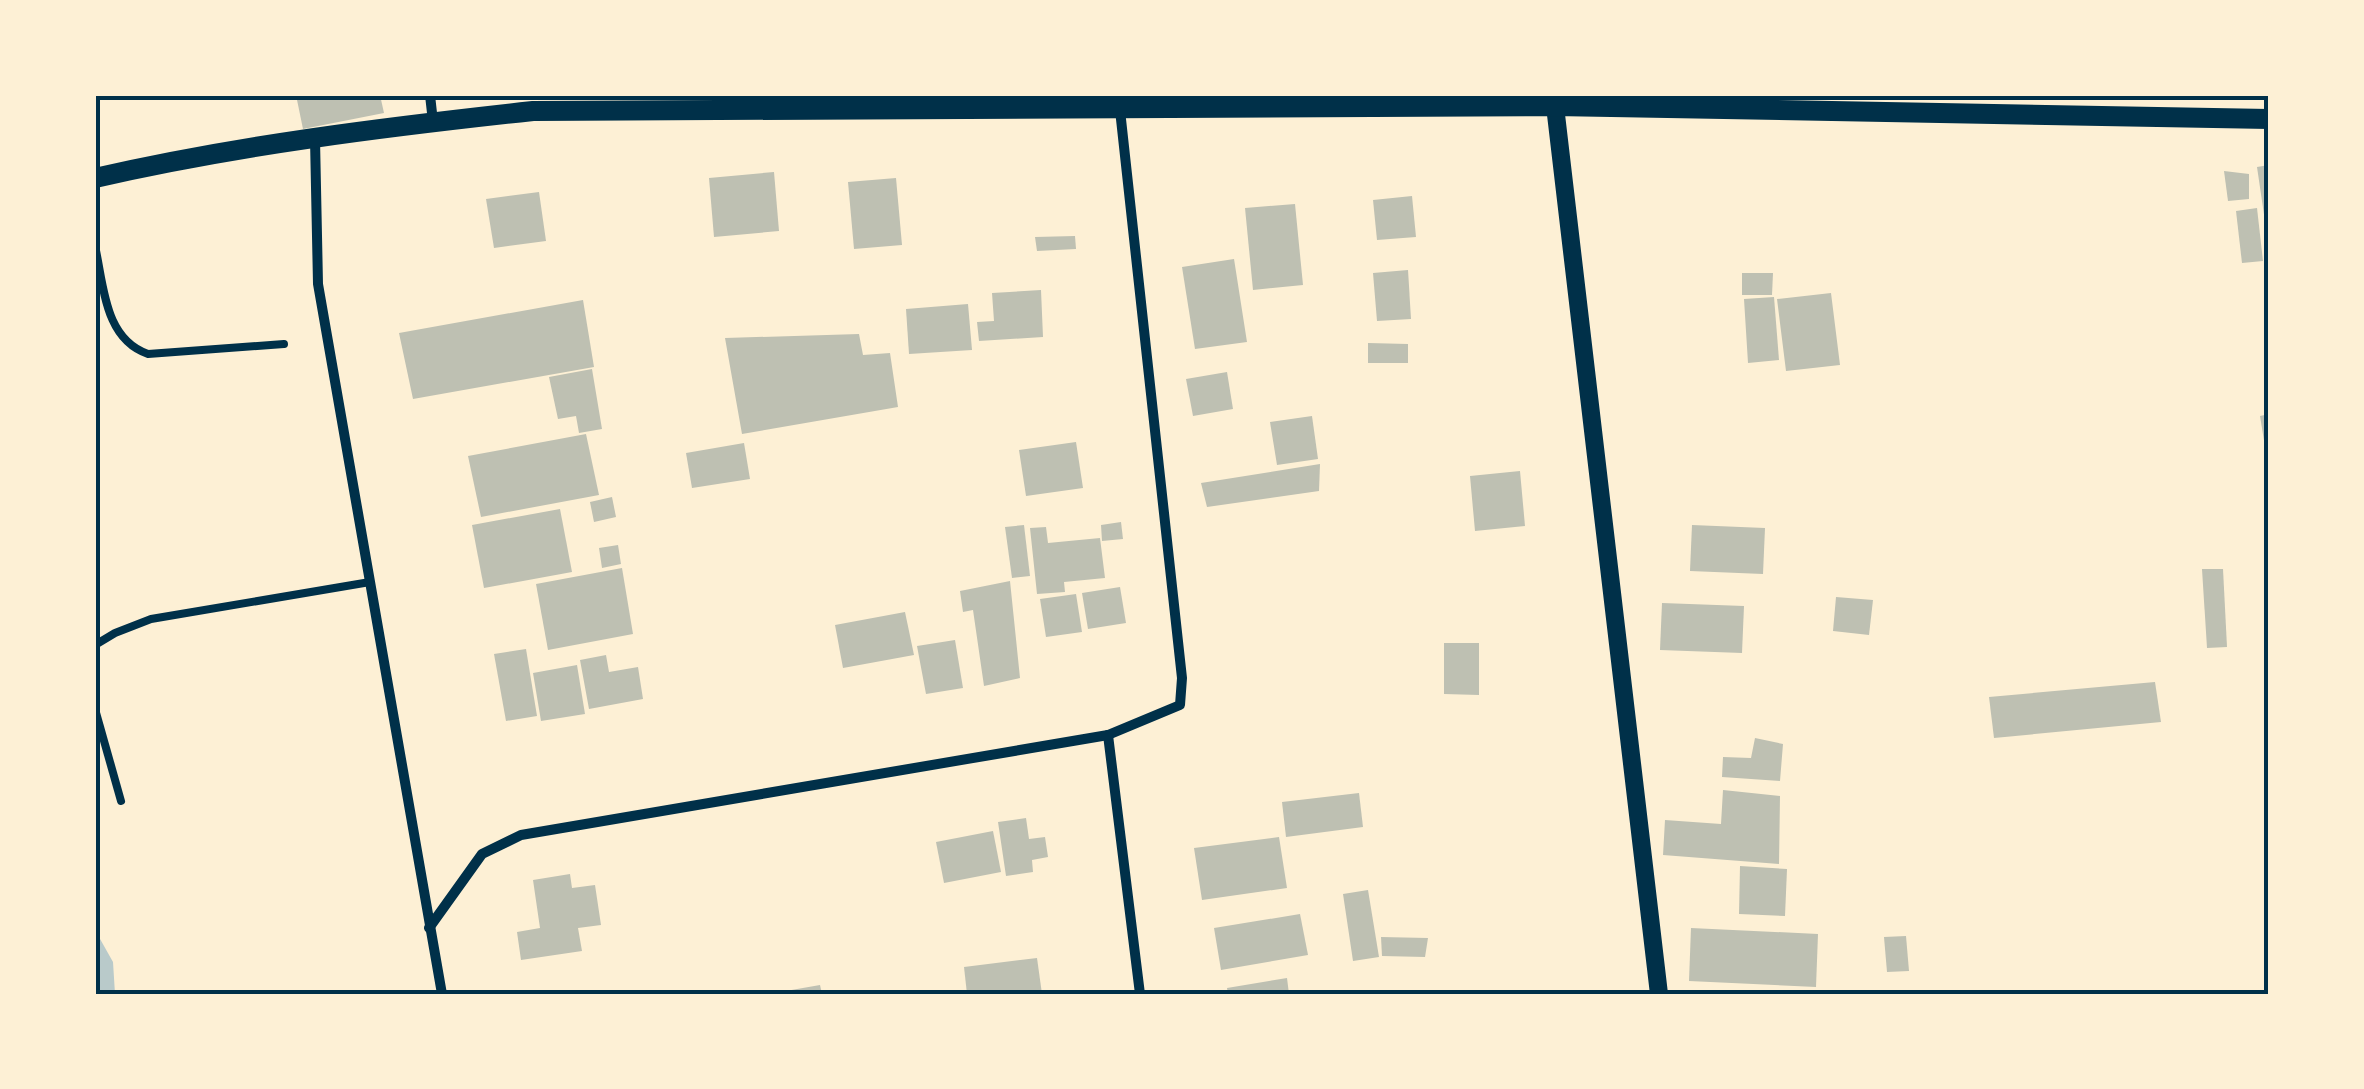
<svg xmlns="http://www.w3.org/2000/svg" width="2364" height="1089" viewBox="0 0 2364 1089" font-family="'Public Sans',sans-serif">
<style>
.green{fill:#b9caca}
.building{fill:#bec0b2}
.lines{fill:none;stroke-linecap:round;stroke-linejoin:round}
.service{stroke:#003049;stroke-width:8}
.minor{stroke:#003049;stroke-width:10}
.tertiary{stroke:#003049;stroke-width:18}
.secondary{stroke:#003049;stroke-width:20}
.neatline{fill:none;stroke:#003049;stroke-width:4}
</style>
<rect width="100%" height="100%" fill="#fdf0d5"/>
<!-- green -->
<path class="green" d="M95,930L113,962L115,994H95Z"/>
<!-- building -->
<g class="building">
<path d="M296,95H380L384,113L303,129Z"/>
<path d="M2269,165V235H2267L2257,167Z"/>
<path d="M2224,171L2249,174V199L2228,201Z"/>
<path d="M774,172L779,231L714,237L709,178Z"/>
<path d="M896,178L902,245L854,249L848,182Z"/>
<path d="M539,192L546,241L494,248L486,199Z"/>
<path d="M1412,196L1416,237L1377,240L1373,200Z"/>
<path d="M1295,204L1303,285L1253,290L1245,208Z"/>
<path d="M2257,208L2263,261L2242,263L2236,211Z"/>
<path d="M1075,236L1076,249L1037,251L1035,237Z"/>
<path d="M1234,259L1247,342L1195,349L1182,267Z"/>
<path d="M1408,270L1411,319L1377,321L1373,273Z"/>
<path d="M1742,273H1773L1772,295H1742Z"/>
<path d="M1041,290L1043,337L979,341L977,322L994,321L992,293Z"/>
<path d="M1831,293L1840,365L1786,371L1777,299Z"/>
<path d="M1774,297L1779,360L1748,363L1744,299Z"/>
<path d="M583,300L594,367L413,399L399,333Z"/>
<path d="M968,304L972,350L909,354L906,309Z"/>
<path d="M859,334L863,355L890,353L898,407L742,434L725,338Z"/>
<path d="M1368,343L1408,344V363H1368Z"/>
<path d="M592,369L602,429L579,433L576,416L558,419L549,377Z"/>
<path d="M1227,372L1233,409L1193,416L1186,379Z"/>
<path d="M2269,414V459H2267L2260,416Z"/>
<path d="M1312,416L1318,459L1277,465L1270,422Z"/>
<path d="M586,434L599,495L481,517L468,456Z"/>
<path d="M1076,442L1083,488L1026,496L1019,450Z"/>
<path d="M744,443L750,479L692,488L686,453Z"/>
<path d="M1320,464L1319,491L1207,507L1201,483Z"/>
<path d="M1520,471L1525,526L1475,531L1470,476Z"/>
<path d="M612,497L616,517L594,522L590,502Z"/>
<path d="M560,509L572,572L484,588L472,525Z"/>
<path d="M1121,522L1123,539L1102,541L1101,525Z"/>
<path d="M1024,525L1030,576L1012,578L1005,527Z"/>
<path d="M1692,525L1765,528L1763,574L1690,571Z"/>
<path d="M1046,527L1048,543L1100,538L1105,578L1064,582L1065,592L1037,594L1030,528Z"/>
<path d="M618,545L621,564L602,568L599,548Z"/>
<path d="M622,568L633,634L548,650L536,584Z"/>
<path d="M2202,569H2223L2227,647L2207,648Z"/>
<path d="M1010,581L1020,678L984,686L973,610L963,612L960,591Z"/>
<path d="M1120,587L1126,623L1088,629L1082,593Z"/>
<path d="M1076,594L1082,632L1046,637L1040,599Z"/>
<path d="M1836,597L1873,600L1869,635L1833,631Z"/>
<path d="M1662,603L1744,606L1742,653L1660,650Z"/>
<path d="M905,612L914,655L843,668L835,625Z"/>
<path d="M955,640L963,688L926,694L917,646Z"/>
<path d="M1444,643H1479V695L1444,694Z"/>
<path d="M526,649L537,716L506,721L494,654Z"/>
<path d="M606,655L609,672L638,667L643,699L589,709L580,660Z"/>
<path d="M577,665L585,714L541,721L533,673Z"/>
<path d="M2155,682L2161,722L1994,738L1989,697Z"/>
<path d="M1755,738L1783,744L1780,781L1722,777L1723,757L1751,758Z"/>
<path d="M1723,790L1780,796L1779,864L1663,855L1665,820L1721,824Z"/>
<path d="M1359,793L1363,827L1286,837L1282,802Z"/>
<path d="M1026,818L1029,839L1045,837L1048,857L1032,860L1033,872L1006,876L998,822Z"/>
<path d="M993,831L1001,872L944,883L936,842Z"/>
<path d="M1279,837L1287,888L1202,900L1194,848Z"/>
<path d="M1740,866L1787,869L1785,916L1739,914Z"/>
<path d="M570,874L572,888L595,885L601,925L578,928L582,951L521,960L517,932L540,928L533,880Z"/>
<path d="M1368,890L1379,957L1353,961L1343,894Z"/>
<path d="M1300,914L1308,955L1221,970L1214,928Z"/>
<path d="M1691,928L1818,934L1816,987L1689,981Z"/>
<path d="M1906,936L1909,971L1887,972L1884,937Z"/>
<path d="M1381,937L1428,938L1425,957L1382,956Z"/>
<path d="M1037,958L1042,994H967L964,967Z"/>
<path d="M1287,978L1289,994H1228L1227,988Z"/>
<path d="M820,985L822,994H781L780,992Z"/>
</g>
<g class="lines">
<!-- service -->
<g class="service">
<path d="M95,246C104,285 104,339 148,354L284,344"/>
<path d="M95,645L115,633L151,619L370,582"/>
<path d="M95,709L121,801"/>
</g>
<!-- minor -->
<g class="minor">
<path d="M430,95L433,122"/>
<path d="M315,139L318,284L442,994"/>
<path d="M1108,735L1140,994"/>
<path d="M429,928L482,854L521,835L1108,735L1180,705L1182,678L1120,110"/>
</g>
<!-- tertiary -->
<path class="tertiary" d="M1555,106L1659,994"/>
<!-- secondary -->
<path class="secondary" d="M95,178C239,145 386,127 533,111L1555,106L2269,119"/>
</g>
<!-- border -->
<rect width="2364" height="1089" fill="none" stroke="#fdf0d5" stroke-width="195"/>
<rect x="98" y="98" width="2168" height="894" class="neatline"/>
</svg>
